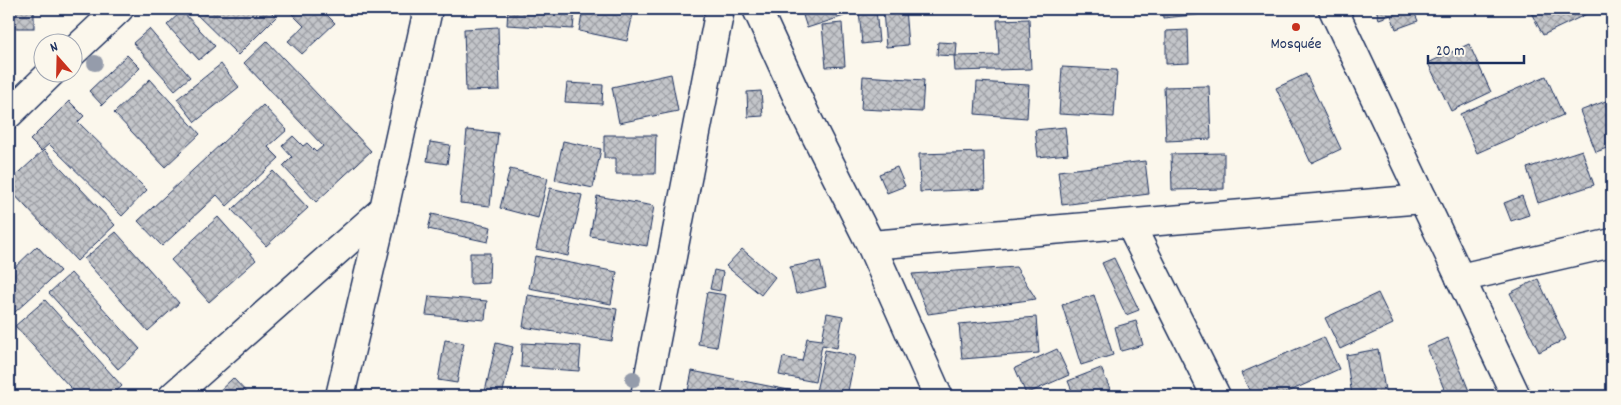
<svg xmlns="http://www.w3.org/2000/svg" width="1621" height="405" viewBox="0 0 1621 405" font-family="Dekko,sans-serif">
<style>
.building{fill:url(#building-cross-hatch);stroke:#1b2f5e}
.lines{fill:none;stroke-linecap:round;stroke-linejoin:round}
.minor-casing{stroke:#1b2f5e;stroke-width:31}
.minor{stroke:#fbf7ec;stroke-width:28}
.tree{fill:#959cab}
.poi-dot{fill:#c8321e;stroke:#fbf7ec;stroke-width:2}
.labels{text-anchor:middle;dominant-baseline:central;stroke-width:5;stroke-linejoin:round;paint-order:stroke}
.poi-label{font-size:16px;fill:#1b2f5e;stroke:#fbf7ec}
</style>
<defs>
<pattern id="building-cross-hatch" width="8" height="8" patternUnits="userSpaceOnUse" patternTransform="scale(1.25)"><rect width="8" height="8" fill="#c3c5c9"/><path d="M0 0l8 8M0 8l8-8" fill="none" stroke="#9ea0a6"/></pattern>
</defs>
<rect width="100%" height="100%" fill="#fbf7ec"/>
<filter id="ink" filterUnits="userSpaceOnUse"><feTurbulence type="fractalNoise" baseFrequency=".02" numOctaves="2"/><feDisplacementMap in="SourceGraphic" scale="10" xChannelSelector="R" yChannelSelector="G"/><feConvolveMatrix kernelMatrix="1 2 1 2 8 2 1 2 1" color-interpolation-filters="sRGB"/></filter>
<g filter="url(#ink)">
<!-- building -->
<g class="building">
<rect x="9" y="9" width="25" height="19"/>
<path d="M191,9H268L276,17L238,55Z"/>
<path d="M287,9H321L335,23L302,54L288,41L304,26Z"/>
<path d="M508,9H575L573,29L507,25Z"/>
<path d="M583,9H634L627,41L579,31Z"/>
<path d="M801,9H842L844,16L807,28Z"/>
<path d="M876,9L879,42L862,44L859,10Z"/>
<path d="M905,9L908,45L886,47L883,11Z"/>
<path d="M1162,9H1215V13L1163,18Z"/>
<path d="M1376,9H1413L1418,21L1396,29L1391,15L1379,19Z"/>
<path d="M1529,9H1597L1543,35Z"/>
<path d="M182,11L215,46L199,60L167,25Z"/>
<path d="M1029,19L1031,69L955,71L954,56L999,55L997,20Z"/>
<path d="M842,23L845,66L826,67L822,25Z"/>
<path d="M498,27L500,90L466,91L464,29Z"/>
<path d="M149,29L190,77L175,90L133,43Z"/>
<path d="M1188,30L1189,63L1166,64V31Z"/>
<path d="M267,41L371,151L316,202L283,166L292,157L282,146L293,136L303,146L307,143L316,152L323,146L244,63Z"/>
<path d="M938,42L957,43L956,56L937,55Z"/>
<path d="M1469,44L1491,92L1451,111L1428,63Z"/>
<path d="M127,55L140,68L102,105L89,91Z"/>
<path d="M221,64L239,87L195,122L177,99Z"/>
<path d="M1062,67L1117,70L1114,117L1059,114Z"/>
<path d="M671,74L678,111L619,123L612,87Z"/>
<path d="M1306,74L1341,149L1311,163L1276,88Z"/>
<path d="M863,76L924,80L922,112L861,109Z"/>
<path d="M1546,76L1563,115L1477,153L1460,114Z"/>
<path d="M150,79L200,134L165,167L114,113Z"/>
<path d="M977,82L1029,85L1027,118L975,114Z"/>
<path d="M567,83L603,85L602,104L565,102Z"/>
<path d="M1209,86L1211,139L1166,141L1164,87Z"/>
<path d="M761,91L763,116L748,117L747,92Z"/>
<path d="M1611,99L1612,146L1596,152L1580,111Z"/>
<path d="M69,101L84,116L78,122L147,190L122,216L49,144L41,151L30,140Z"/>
<path d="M263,105L287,130L268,147L279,158L227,206L217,195L162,246L138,221Z"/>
<path d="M1065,127L1068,154L1038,157L1035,130Z"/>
<path d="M467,130L498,133L490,206L460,203Z"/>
<path d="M604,135H656L655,174H616V158H604Z"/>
<path d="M563,141L601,149L593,188L555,180Z"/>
<path d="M430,142L450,145L447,164L427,161Z"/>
<path d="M44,150L115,225L77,261L9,189V182Z"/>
<path d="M1582,150L1594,185L1538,203L1527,168Z"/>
<path d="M984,152L985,189L920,192L919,154Z"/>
<path d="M1224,153V189L1172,190L1171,154Z"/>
<path d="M1145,161L1149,194L1062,205L1058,171Z"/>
<path d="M897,167L905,186L887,193L879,174Z"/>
<path d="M510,169L548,178L538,218L500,208Z"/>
<path d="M273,171L308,208L266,246L232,210Z"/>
<path d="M550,188L582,195L568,256L536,249Z"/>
<path d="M597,196L654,206L647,246L590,236Z"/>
<path d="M1522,196L1529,215L1511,221L1504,203Z"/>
<path d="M432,214L491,227L488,242L428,229Z"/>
<path d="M218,217L256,260L209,302L171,260Z"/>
<path d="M116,232L179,303L148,331L84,259Z"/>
<path d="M37,246L60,271L15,312L9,305V273Z"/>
<path d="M742,249L775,277L761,295L726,266Z"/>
<path d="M470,253H490L489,283L470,284Z"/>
<path d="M535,256L617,272L611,304L529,288Z"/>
<path d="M1114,258L1139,310L1126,315L1102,263Z"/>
<path d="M820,261L826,287L796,294L790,267Z"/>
<path d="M1016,267L1036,299L928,314L912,274Z"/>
<path d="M714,270L723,272L720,291L710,289Z"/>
<path d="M71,273L140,349L118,369L49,293Z"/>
<path d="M1538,279L1566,339L1539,352L1510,293Z"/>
<path d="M707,292L726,295L717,347L698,344Z"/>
<path d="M1378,293L1393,324L1340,349L1325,318Z"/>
<path d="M528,295L617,309L612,341L523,327Z"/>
<path d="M1094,295L1113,355L1081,365L1062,305Z"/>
<path d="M429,296L487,301L485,320L426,315Z"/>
<path d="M45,300L122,386L111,396H78L15,326Z"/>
<path d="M827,313L843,316L837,348L822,345L815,382L779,375L783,357L802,361L807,338L822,340Z"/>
<path d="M1036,317L1039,353L962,359L959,324Z"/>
<path d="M1136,321L1143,345L1121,351L1115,327Z"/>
<path d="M1324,337L1339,369L1279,396H1252L1241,373Z"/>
<path d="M1448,338L1471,396H1442L1440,391L1444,389L1427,347Z"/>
<path d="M445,340L464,343L457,383L438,380Z"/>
<path d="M496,343L513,347L502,396H484Z"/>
<path d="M522,343L581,346L579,371L521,367Z"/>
<path d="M1057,349L1069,375L1026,394L1015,368Z"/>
<path d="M1378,349L1386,396H1352L1346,355Z"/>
<path d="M825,350L855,356L847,396H815Z"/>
<path d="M1101,368L1113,396H1074L1068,381Z"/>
<path d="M692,371L809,394V396H687Z"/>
<path d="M233,378L250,396H214Z"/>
</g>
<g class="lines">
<!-- minor casing -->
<g class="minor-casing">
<g id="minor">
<path d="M757,9L806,116L871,245L938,396"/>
<path d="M1333,9L1516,396"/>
<path d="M72,53L119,9"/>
<path d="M9,114L52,72"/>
<path d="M1130,224L1216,396"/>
<path d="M871,245L1423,199"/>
<path d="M1460,278L1612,243"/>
<path d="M173,396L384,209"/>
<path d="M340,396L384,209L428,9"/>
<path d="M645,396L720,9"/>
</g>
</g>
<!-- minor -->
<use href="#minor" class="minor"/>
</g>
<!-- trees -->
<g class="tree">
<circle cx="95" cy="63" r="8"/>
<circle cx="633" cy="379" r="8"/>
</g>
</g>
<!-- markers -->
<circle class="poi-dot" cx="1296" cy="27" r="5"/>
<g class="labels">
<!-- poi labels -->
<g class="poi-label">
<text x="1296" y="44">Mosquée</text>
</g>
</g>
<!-- margin -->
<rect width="1621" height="405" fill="none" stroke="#fbf7ec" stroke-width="30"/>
<rect x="15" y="15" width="1591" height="375" fill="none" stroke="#1b2f5e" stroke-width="2" filter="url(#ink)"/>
<!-- north arrow -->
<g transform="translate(58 58) rotate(340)"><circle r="24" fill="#fbf7ec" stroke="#a1a7b3"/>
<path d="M0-4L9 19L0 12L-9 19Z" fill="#c8321e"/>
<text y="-8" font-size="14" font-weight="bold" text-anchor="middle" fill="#1b2f5e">N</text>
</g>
<!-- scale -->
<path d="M1428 55v8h96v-8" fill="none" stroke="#1b2f5e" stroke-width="2.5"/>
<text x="1436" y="55" font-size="15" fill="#1b2f5e" stroke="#fbf7ec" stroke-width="4" paint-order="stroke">20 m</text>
</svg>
